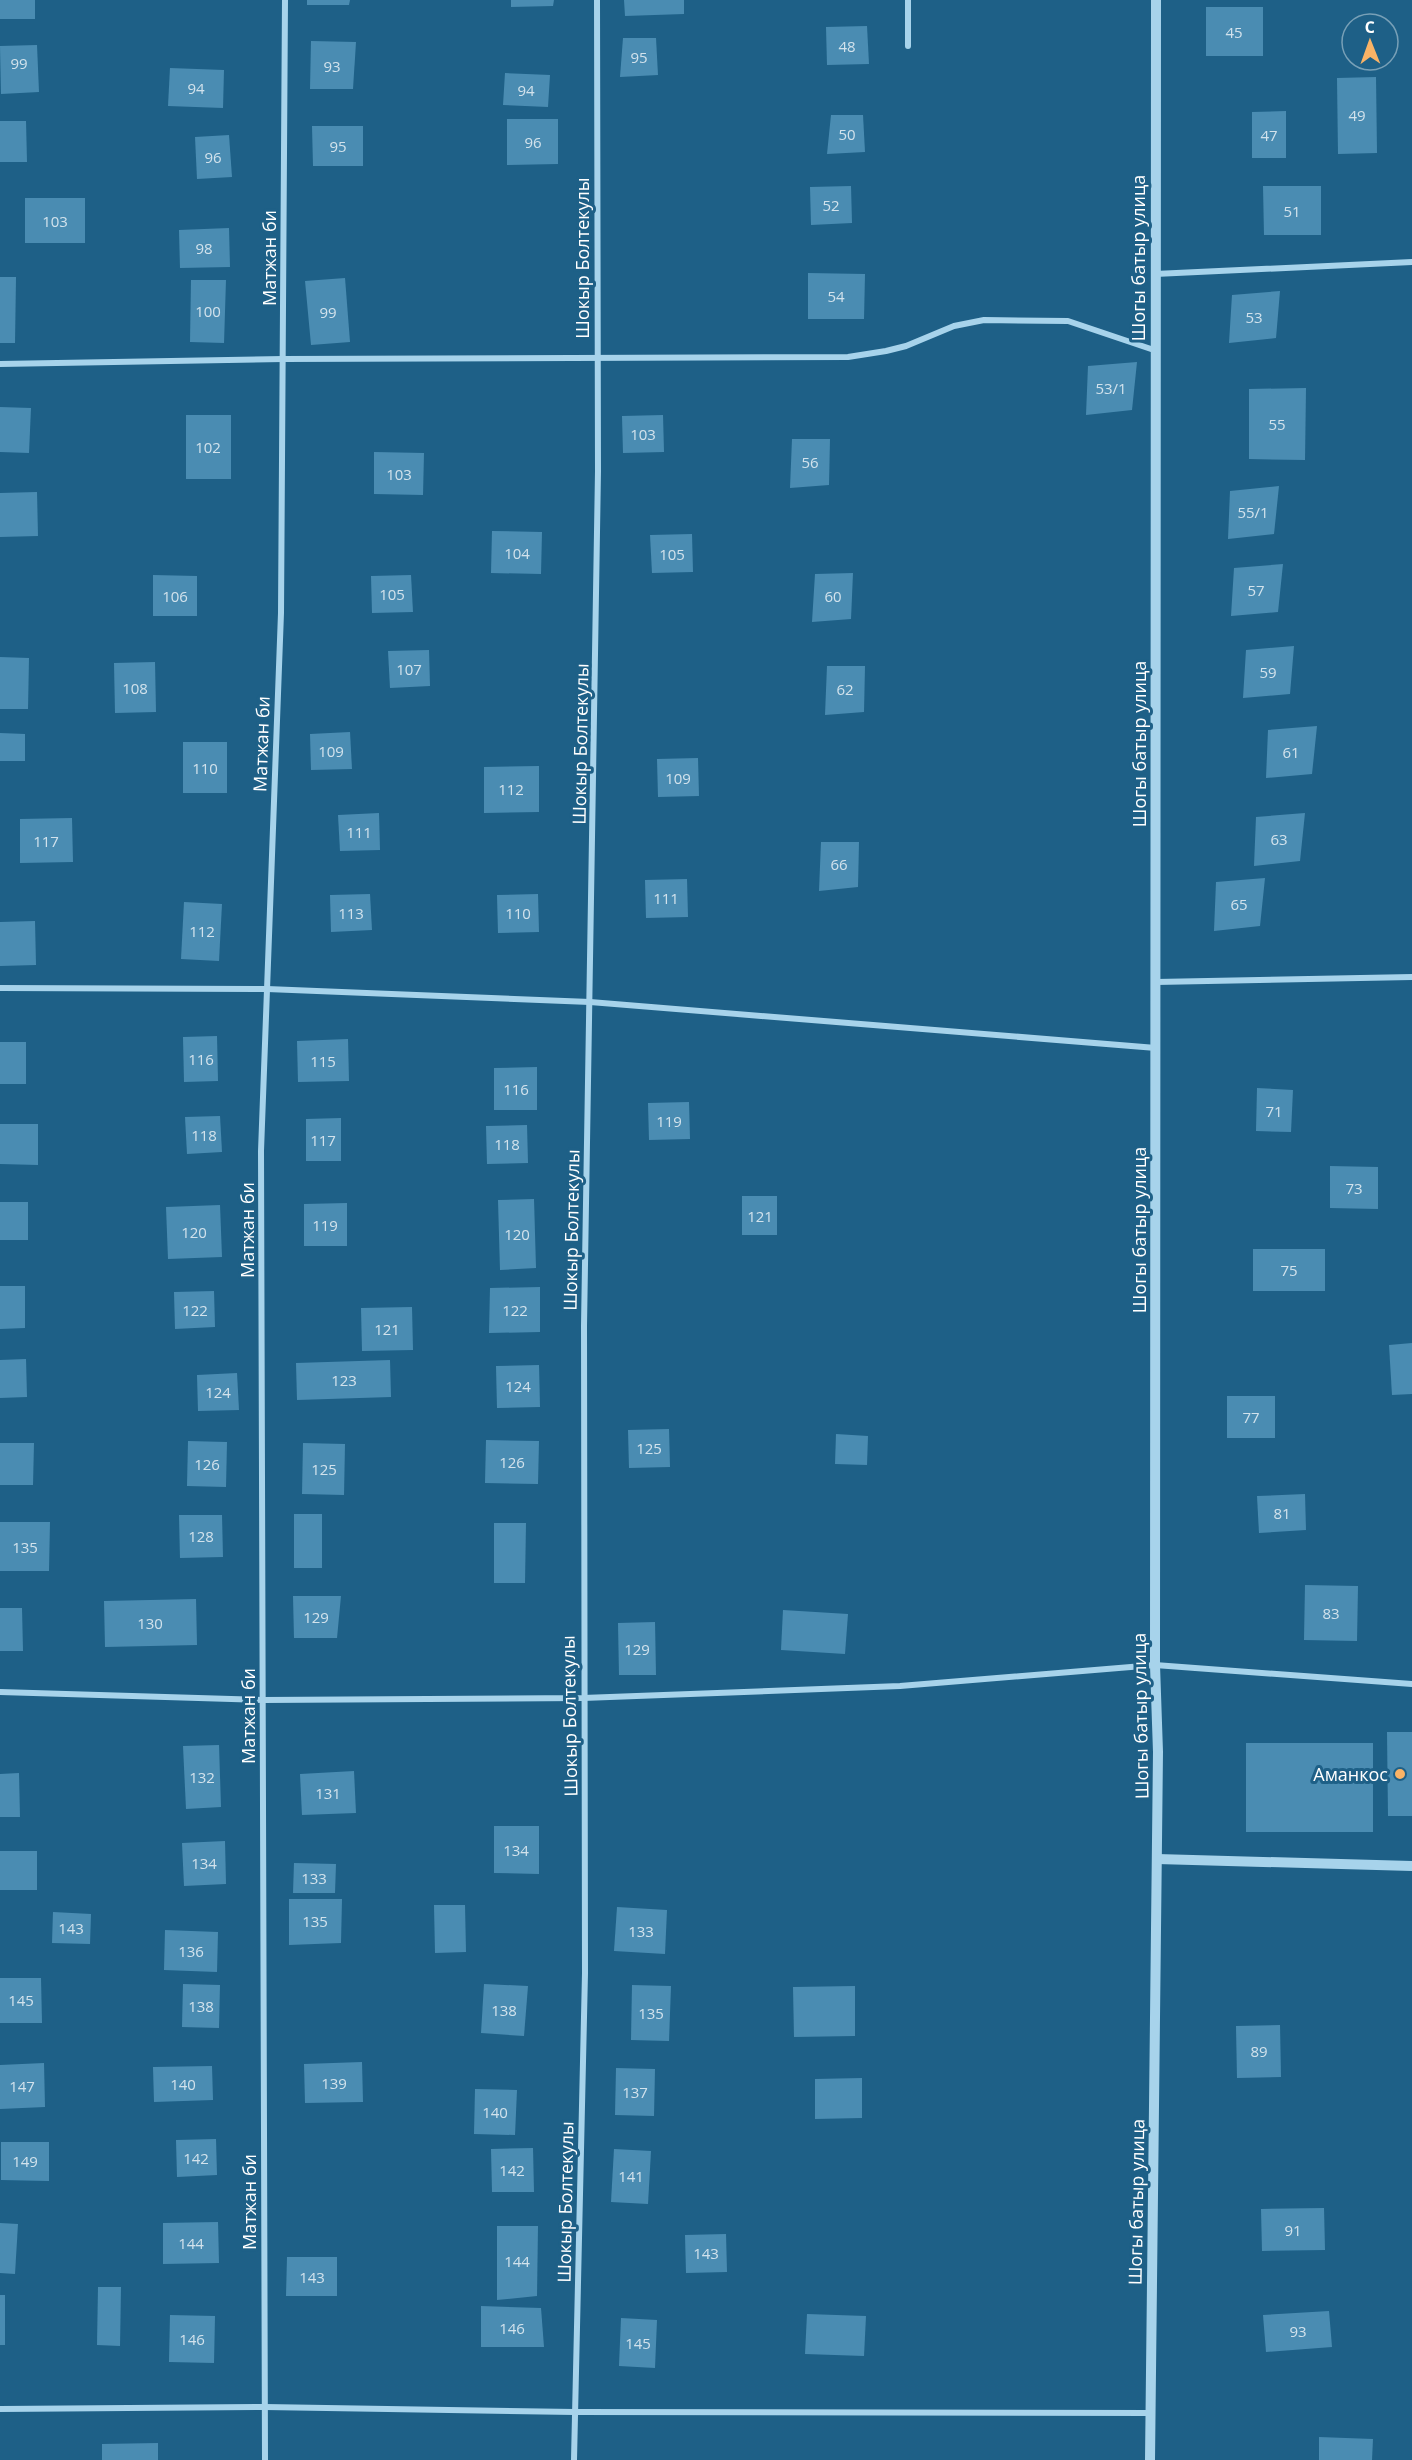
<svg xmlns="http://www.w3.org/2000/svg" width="1412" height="2460" viewBox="0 0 1412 2460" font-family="'Open Sans',sans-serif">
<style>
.building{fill:#4a8cb2}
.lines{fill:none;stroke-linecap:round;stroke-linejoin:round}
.minor{stroke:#a7d3eb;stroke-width:6}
.tertiary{stroke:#a7d3eb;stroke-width:10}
.poi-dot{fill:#fab366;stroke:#1e6087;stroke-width:2}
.labels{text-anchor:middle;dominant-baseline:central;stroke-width:6;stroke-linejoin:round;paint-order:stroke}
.number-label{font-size:15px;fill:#d2e2ec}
.street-label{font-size:18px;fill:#fff;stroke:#1e6087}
.poi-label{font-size:18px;fill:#fff;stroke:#1e6087;text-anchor:end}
</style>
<rect width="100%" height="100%" fill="#1e6087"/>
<!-- building -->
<g class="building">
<rect x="0" y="0" width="35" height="19"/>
<path d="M307,0H350L349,5H307Z"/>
<path d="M511,0H554L553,6L511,7Z"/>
<path d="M624,0H684V14L625,16Z"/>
<rect x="1206" y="7" width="57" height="49"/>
<path d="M867,26L869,64L827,65L826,27Z"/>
<path d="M623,38H656L658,75L620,77Z"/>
<path d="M311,41L356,42L353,89H310Z"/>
<path d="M37,45L39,92L1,94L0,46Z"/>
<path d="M170,68L224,70L223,108L168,106Z"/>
<path d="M505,73L550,75L548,107L503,105Z"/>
<path d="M1376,77L1377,153L1338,154L1337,78Z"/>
<path d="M1286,111V158H1252V112Z"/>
<path d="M831,115H863L865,152L827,154Z"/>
<path d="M507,119H558V164L507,165Z"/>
<path d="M0,121H26L27,162H0Z"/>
<path d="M312,126H363V166H313Z"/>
<path d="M229,135L232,177L197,179L195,137Z"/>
<path d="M851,186L852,223L811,225L810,187Z"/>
<path d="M1263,186H1321V235H1264Z"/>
<rect x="25" y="198" width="60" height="45"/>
<path d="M229,228L230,267L180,268L179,230Z"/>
<path d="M808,273L865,274L864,319H808Z"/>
<path d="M0,277H16L15,343H0Z"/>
<path d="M345,278L350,342L311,345L305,281Z"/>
<path d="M191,280H226L224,343L190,342Z"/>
<path d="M1280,291L1276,338L1229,343L1232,295Z"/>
<path d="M1137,362L1132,410L1086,415L1088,366Z"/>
<path d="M1306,388L1305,460L1249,459V389Z"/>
<path d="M0,407L31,408L29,453L0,452Z"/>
<rect x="186" y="415" width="45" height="64"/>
<path d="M663,415L664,452L623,453L622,416Z"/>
<path d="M792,439H830L829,485L790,488Z"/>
<path d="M374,452L424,453L423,495L374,494Z"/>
<path d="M1279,486L1274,534L1228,539L1230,491Z"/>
<path d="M37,492L38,536L0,537V493Z"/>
<path d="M492,531L542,532L541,574L491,573Z"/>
<path d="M692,534L693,572L652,573L650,535Z"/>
<path d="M1283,564L1278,612L1231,616L1234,568Z"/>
<path d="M853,573L851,619L812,622L815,574Z"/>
<path d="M153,575L197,576V616H153Z"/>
<path d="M411,575L413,612L372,613L371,576Z"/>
<path d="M1294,646L1290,694L1243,698L1246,650Z"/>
<path d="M429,650L430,686L390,688L388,651Z"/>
<path d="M0,657L29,658L28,709H0Z"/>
<path d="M155,662L156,712L115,713L114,663Z"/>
<path d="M827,666H865L864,712L825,715Z"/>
<path d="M1317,726L1312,774L1266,778L1268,730Z"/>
<path d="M350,732L352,769L311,770L310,734Z"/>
<path d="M0,733L25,734V761H0Z"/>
<rect x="183" y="742" width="44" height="51"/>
<path d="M698,758L699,796L658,797L657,759Z"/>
<path d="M539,766V812L484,813V767Z"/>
<path d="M379,813L380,850L340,851L338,815Z"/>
<path d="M1305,813L1300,861L1254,866L1256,817Z"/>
<path d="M72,818L73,862L20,863V819Z"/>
<path d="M821,842H859L858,887L819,891Z"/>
<path d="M1265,878L1260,926L1214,931L1216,882Z"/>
<path d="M687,879L688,917L646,918L645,880Z"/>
<path d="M370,894L372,930L331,932L330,895Z"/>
<path d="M538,894L539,932L498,933L497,895Z"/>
<path d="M184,902L222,904L219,961L181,959Z"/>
<path d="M35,921L36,965L0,966V922Z"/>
<path d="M217,1036L218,1081L184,1082L183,1037Z"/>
<path d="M348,1039L349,1081L298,1082L297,1041Z"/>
<rect x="0" y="1042" width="26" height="42"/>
<path d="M537,1067V1110H494V1068Z"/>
<path d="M1257,1088L1293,1090L1291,1132L1256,1131Z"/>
<path d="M689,1102L690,1139L649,1140L648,1103Z"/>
<path d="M220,1116L222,1152L187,1154L185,1117Z"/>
<path d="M341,1118V1161H306V1119Z"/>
<path d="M0,1124H38V1165L0,1164Z"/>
<path d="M527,1125L528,1163L487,1164L486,1126Z"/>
<path d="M1330,1166L1378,1167V1209L1330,1208Z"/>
<rect x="742" y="1196" width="35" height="39"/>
<path d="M534,1199L536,1268L500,1270L498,1200Z"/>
<rect x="0" y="1202" width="28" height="38"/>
<path d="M347,1203V1246H304V1204Z"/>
<path d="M220,1205L222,1257L168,1259L166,1207Z"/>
<rect x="1253" y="1249" width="72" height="42"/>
<path d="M0,1286H25V1328L0,1329Z"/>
<path d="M540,1287V1332L489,1333L490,1288Z"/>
<path d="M214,1291L215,1327L175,1329L174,1292Z"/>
<path d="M412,1307L413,1350L362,1351L361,1308Z"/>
<path d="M1412,1343V1394L1392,1395L1389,1345Z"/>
<path d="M26,1359L27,1397L0,1398V1360Z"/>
<path d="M390,1360L391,1397L297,1400L296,1363Z"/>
<path d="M539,1365L540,1407L497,1408L496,1366Z"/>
<path d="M237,1373L239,1410L198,1411L197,1375Z"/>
<rect x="1227" y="1396" width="48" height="42"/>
<path d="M669,1429L670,1467L629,1468L628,1430Z"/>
<path d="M836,1434L868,1436L867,1465L835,1464Z"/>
<path d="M486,1440L539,1441L538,1484L485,1483Z"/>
<path d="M188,1441L227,1442L226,1487L187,1486Z"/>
<path d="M0,1443H34L33,1485H0Z"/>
<path d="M303,1443L345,1444L344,1495L302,1494Z"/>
<path d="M1305,1494L1306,1530L1259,1533L1257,1496Z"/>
<rect x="294" y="1514" width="28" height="54"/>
<path d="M179,1515H222L223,1557L180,1558Z"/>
<path d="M0,1522H50L49,1571H0Z"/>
<path d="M494,1523H526L525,1583H494Z"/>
<path d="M1305,1585L1358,1586L1357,1641L1304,1640Z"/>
<path d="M293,1596H341L337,1638H294Z"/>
<path d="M196,1599L197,1645L105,1647L104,1601Z"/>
<path d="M0,1608H22L23,1651H0Z"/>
<path d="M783,1610L848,1614L845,1654L781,1650Z"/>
<path d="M655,1622L656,1675H619L618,1623Z"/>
<path d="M1387,1732H1412V1816H1388Z"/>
<rect x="1246" y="1743" width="127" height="89"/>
<path d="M219,1745L221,1807L186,1809L183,1746Z"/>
<path d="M354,1771L356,1813L302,1815L300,1774Z"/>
<path d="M19,1773L20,1817H0V1774Z"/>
<path d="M494,1826H539V1874L494,1873Z"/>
<path d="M225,1841L226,1884L184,1886L182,1843Z"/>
<rect x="0" y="1851" width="37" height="39"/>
<path d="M294,1863L336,1864L335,1893H293Z"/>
<path d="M289,1899H342L341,1943L289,1945Z"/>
<path d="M434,1905H465L466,1952L435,1953Z"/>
<path d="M617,1907L667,1910L665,1954L614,1951Z"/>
<path d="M53,1912L91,1914L90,1944L52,1943Z"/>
<path d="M165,1930L218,1932L217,1972L164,1970Z"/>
<path d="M0,1978H41L42,2023H0Z"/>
<path d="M183,1984L220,1985L219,2028L182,2027Z"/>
<path d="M484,1984L528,1986L524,2036L481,2033Z"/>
<path d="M632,1985L671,1986L669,2041L631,2040Z"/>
<path d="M855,1986V2036L794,2037L793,1987Z"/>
<path d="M1280,2025L1281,2077L1237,2078L1236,2026Z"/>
<path d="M362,2062L363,2102L305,2103L304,2064Z"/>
<path d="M44,2063L45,2107L0,2109V2065Z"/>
<path d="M212,2066L213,2100L154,2102L153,2067Z"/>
<path d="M616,2068L655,2069L654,2116L615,2115Z"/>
<path d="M862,2078V2118L815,2119V2079Z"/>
<path d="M475,2089L517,2090L515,2135L474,2134Z"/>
<path d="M216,2139L217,2175L177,2177L176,2140Z"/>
<path d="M1,2142H49V2181L1,2180Z"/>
<path d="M533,2148L534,2192H492L491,2149Z"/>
<path d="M614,2149L651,2151L648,2204L611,2202Z"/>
<path d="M1324,2208L1325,2250L1262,2251L1261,2209Z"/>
<path d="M218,2222L219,2263L163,2264V2223Z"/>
<path d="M0,2223L18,2224L15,2274L0,2273Z"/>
<path d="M497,2226H538L537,2296L497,2300Z"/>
<path d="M726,2234L727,2272L686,2273L685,2235Z"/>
<path d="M287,2257H337V2296H286Z"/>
<path d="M98,2287H121L120,2346L97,2345Z"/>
<rect x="0" y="2295" width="5" height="50"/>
<path d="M481,2306L541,2308L544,2347H481Z"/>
<path d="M1329,2311L1332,2347L1266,2352L1263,2315Z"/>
<path d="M807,2314L866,2316L864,2356L805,2354Z"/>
<path d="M170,2315L215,2316L214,2363L169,2362Z"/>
<path d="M621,2318L657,2320L655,2368L619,2366Z"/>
<path d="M1319,2437L1373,2439L1372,2460H1319Z"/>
<path d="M158,2443V2460H102V2444Z"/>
</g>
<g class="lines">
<!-- minor -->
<g class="minor">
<path d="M908,0V46"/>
<path d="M1155,274L1412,262"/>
<path d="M0,364L283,359L848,357L886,351L906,346L954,326L984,320L1068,321L1154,350"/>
<path d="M1156,982L1412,977"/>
<path d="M0,988L267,989L590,1002L1156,1048"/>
<path d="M0,1692L263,1700L583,1698L900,1686L1155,1665L1412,1684"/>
<path d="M0,2409L265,2407L574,2412L1150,2413"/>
<path d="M265,2460L261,1151L281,613L285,0"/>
<path d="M574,2460L585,1973L584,1326L598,471L597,0"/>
</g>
<!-- tertiary -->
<g class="tertiary">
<path d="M1157,1859L1412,1866"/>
<path d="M1150,2460L1158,1752L1155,1665C1156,1110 1155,555 1156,0"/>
</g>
</g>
<!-- markers -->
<circle class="poi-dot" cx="1400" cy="1774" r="6"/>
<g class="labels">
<!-- number labels -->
<g class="number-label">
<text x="1234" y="32">45</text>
<text x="847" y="46">48</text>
<text x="639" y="57">95</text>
<text x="19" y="63">99</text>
<text x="332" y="66">93</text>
<text x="196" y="88">94</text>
<text x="526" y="90">94</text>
<text x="1357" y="115">49</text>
<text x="847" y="134">50</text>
<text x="1269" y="135">47</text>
<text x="533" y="142">96</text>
<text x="338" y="146">95</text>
<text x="213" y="157">96</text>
<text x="831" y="205">52</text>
<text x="1292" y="211">51</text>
<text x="55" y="221">103</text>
<text x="204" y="248">98</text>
<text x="836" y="296">54</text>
<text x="208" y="311">100</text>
<text x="328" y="312">99</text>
<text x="1254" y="317">53</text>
<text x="1111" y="388">53/1</text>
<text x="1277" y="424">55</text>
<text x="643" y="434">103</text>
<text x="208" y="447">102</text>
<text x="810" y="462">56</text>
<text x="399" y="474">103</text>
<text x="1253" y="512">55/1</text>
<text x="517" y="553">104</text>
<text x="672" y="554">105</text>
<text x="1256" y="590">57</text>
<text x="392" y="594">105</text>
<text x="175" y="596">106</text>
<text x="833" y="596">60</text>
<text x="409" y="669">107</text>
<text x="1268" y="672">59</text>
<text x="135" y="688">108</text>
<text x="845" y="689">62</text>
<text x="331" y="751">109</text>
<text x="1291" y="752">61</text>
<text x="205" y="768">110</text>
<text x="678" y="778">109</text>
<text x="511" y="789">112</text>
<text x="359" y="832">111</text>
<text x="1279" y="839">63</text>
<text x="46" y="841">117</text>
<text x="839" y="864">66</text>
<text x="666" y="898">111</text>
<text x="1239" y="904">65</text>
<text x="351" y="913">113</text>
<text x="518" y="913">110</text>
<text x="202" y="931">112</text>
<text x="201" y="1059">116</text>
<text x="323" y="1061">115</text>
<text x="516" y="1089">116</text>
<text x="1274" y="1111">71</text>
<text x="669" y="1121">119</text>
<text x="204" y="1135">118</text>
<text x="323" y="1140">117</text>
<text x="507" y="1144">118</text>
<text x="1354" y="1188">73</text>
<text x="760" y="1216">121</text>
<text x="325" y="1225">119</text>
<text x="194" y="1232">120</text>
<text x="517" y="1234">120</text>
<text x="1289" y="1270">75</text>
<text x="195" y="1310">122</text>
<text x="515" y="1310">122</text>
<text x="387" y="1329">121</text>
<text x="344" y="1380">123</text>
<text x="518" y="1386">124</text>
<text x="218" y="1392">124</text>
<text x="1251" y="1417">77</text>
<text x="649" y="1448">125</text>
<text x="512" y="1462">126</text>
<text x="207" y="1464">126</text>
<text x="324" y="1469">125</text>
<text x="1282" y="1513">81</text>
<text x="201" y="1536">128</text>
<text x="25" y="1547">135</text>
<text x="1331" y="1613">83</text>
<text x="316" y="1617">129</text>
<text x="150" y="1623">130</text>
<text x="637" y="1649">129</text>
<text x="202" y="1777">132</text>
<text x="328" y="1793">131</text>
<text x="516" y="1850">134</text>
<text x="204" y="1863">134</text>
<text x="314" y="1878">133</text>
<text x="315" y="1921">135</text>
<text x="71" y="1928">143</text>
<text x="641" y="1931">133</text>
<text x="191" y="1951">136</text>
<text x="21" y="2000">145</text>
<text x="201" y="2006">138</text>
<text x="504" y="2010">138</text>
<text x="651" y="2013">135</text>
<text x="1259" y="2051">89</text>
<text x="334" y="2083">139</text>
<text x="183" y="2084">140</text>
<text x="22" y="2086">147</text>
<text x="635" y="2092">137</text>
<text x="495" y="2112">140</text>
<text x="196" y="2158">142</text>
<text x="25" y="2161">149</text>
<text x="512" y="2170">142</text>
<text x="631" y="2176">141</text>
<text x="1293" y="2230">91</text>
<text x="191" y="2243">144</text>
<text x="706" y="2253">143</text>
<text x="517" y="2261">144</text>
<text x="312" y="2277">143</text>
<text x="512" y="2328">146</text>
<text x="1298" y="2331">93</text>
<text x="192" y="2339">146</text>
<text x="638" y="2343">145</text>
</g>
<!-- street labels -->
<g class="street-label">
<text transform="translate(269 258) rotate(-90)">Матжан би</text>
<text transform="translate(582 258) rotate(-90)">Шокыр Болтекулы</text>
<text transform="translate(1138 258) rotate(-90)">Шогы батыр улица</text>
<text transform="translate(261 744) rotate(-88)">Матжан би</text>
<text transform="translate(580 744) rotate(-89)">Шокыр Болтекулы</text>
<text transform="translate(1139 744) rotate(-90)">Шогы батыр улица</text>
<text transform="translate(247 1230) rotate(-90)">Матжан би</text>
<text transform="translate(571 1230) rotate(-89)">Шокыр Болтекулы</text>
<text transform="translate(1139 1230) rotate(-90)">Шогы батыр улица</text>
<text transform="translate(248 1716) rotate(-90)">Матжан би</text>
<text transform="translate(569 1716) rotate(-91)">Шокыр Болтекулы</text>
<text transform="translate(1140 1716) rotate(-91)">Шогы батыр улица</text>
<text transform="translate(249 2202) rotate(-90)">Матжан би</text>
<text transform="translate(565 2202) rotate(-89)">Шокыр Болтекулы</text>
<text transform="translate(1136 2202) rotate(-89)">Шогы батыр улица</text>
</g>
<!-- poi labels -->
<g class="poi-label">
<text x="1388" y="1774">Аманкос</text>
</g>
</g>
<!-- north arrow -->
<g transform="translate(1370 42) rotate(359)"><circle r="28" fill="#1e6087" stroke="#78a0b7" stroke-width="1.5"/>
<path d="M0-4.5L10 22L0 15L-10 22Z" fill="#fab366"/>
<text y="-9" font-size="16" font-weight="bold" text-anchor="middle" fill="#ffffff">С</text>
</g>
</svg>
